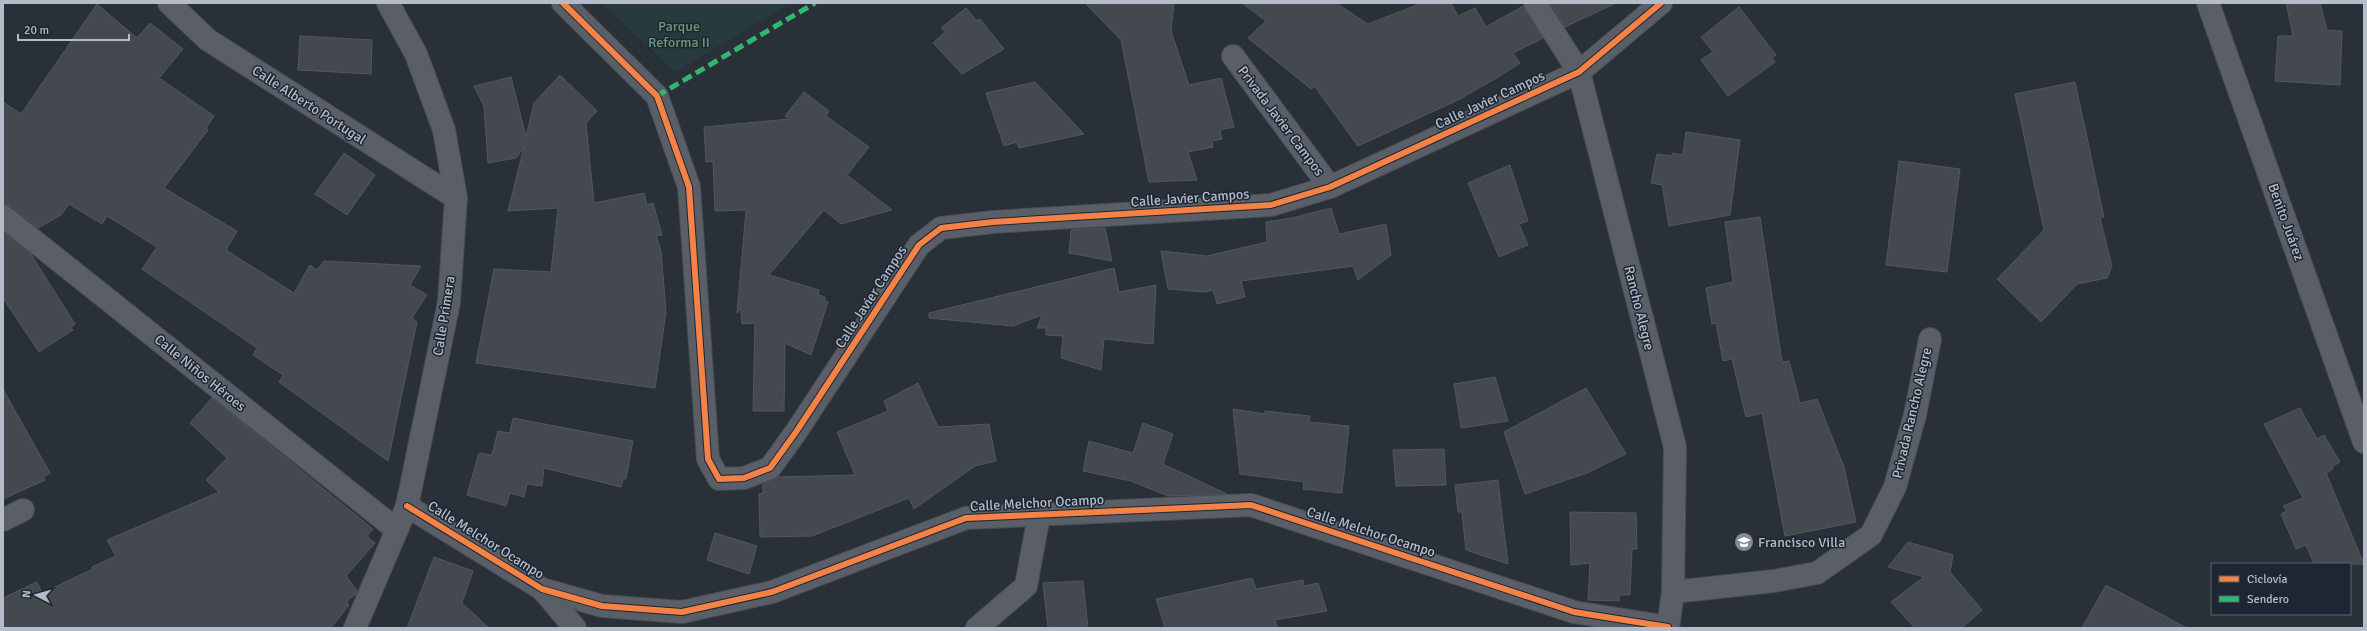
<svg xmlns="http://www.w3.org/2000/svg" width="2367" height="631" viewBox="0 0 2367 631" font-family="Signika,sans-serif">
<style>
.green{fill:#273a3e}
.building{fill:#444950;stroke:#52575f}
.lines{fill:none;stroke-linecap:round;stroke-linejoin:round}
.minor-casing{stroke:#484c53;stroke-width:24}
.minor{stroke:#5a5e66;stroke-width:22}
.quiet{stroke:#33b770;stroke-width:5;stroke-dasharray:10 5;stroke-linecap:butt}
.cycleway-casing{stroke:#1d2633;stroke-width:8}
.cycleway{stroke:#f48246;stroke-width:6}
.labels{text-anchor:middle;dominant-baseline:central;stroke-width:3;stroke-linejoin:round;paint-order:stroke}
.park-label{font-size:14px;fill:#6b9a76;stroke:#1d2633}
.street-label{font-size:14px;fill:#b4bcc9;stroke:#1d2633}
.poi-label{font-size:14px;fill:#b4bcc9;stroke:#1d2633;text-anchor:start}
</style>
<rect width="100%" height="100%" fill="#2a3038"/>
<!-- green -->
<path class="green" d="M601,3H791L675,72Z"/>
<!-- building -->
<g class="building">
<path d="M1085,3H1174L1171,31L1189,85L1221,78L1234,127L1220,130L1222,139L1212,141L1213,147L1188,152L1197,180L1149,182L1121,40Z"/>
<path d="M1242,3H1336L1368,24L1422,3H1451L1458,16L1475,8L1486,27L1523,6L1543,38L1513,53L1520,63L1500,76L1458,100L1358,146L1315,87L1311,89L1248,38L1266,21Z"/>
<path d="M1550,3H1616L1565,27Z"/>
<path d="M2286,3H2320L2327,30L2342,31L2340,85L2275,81L2278,36H2293Z"/>
<path d="M97,4L137,38L150,23L183,49L159,78L214,116L206,128L208,130L164,188L237,231L226,250L294,293L310,265L317,270L324,261L421,266L410,285L427,295L412,318L417,322L388,461L279,382L283,375L253,355L257,348L142,269L157,247L107,216L102,224L69,204L61,215L38,228L11,206L3,204V102L21,114Z"/>
<path d="M1739,7L1776,55L1772,58L1775,62L1728,96L1701,60L1713,52L1701,37Z"/>
<path d="M966,8L977,21L980,19L1004,49L962,74L933,43L945,32L941,28Z"/>
<path d="M300,36L372,40L371,74L298,70Z"/>
<path d="M560,75L597,111L586,123L594,203L644,193L647,205L653,203L662,235L656,236L661,251L666,312L655,388L476,363L494,269L551,272L558,208L508,211L524,147L516,158L488,163L484,106L474,86L511,77L526,137L534,103Z"/>
<path d="M1035,82L1084,134L1019,148L1017,142L1004,146L986,93Z"/>
<path d="M2075,82L2104,217L2100,218L2112,266L2107,278L2077,284L2041,322L1997,279L2044,230L2015,94Z"/>
<path d="M804,92L829,111L826,116L869,147L847,175L892,210L841,224L824,210L769,275L819,290L818,295L825,297L824,300L828,302L811,355L785,343L784,411H753L755,323L742,324L741,309L737,313L746,210L715,211L713,161L706,162L704,127L790,119L785,116Z"/>
<path d="M1686,132L1740,140L1730,215L1669,226L1662,185L1651,183L1657,154L1672,156L1673,153L1683,155Z"/>
<path d="M344,153L375,175L347,215L315,194Z"/>
<path d="M1899,161L1960,169L1947,272L1886,265Z"/>
<path d="M1510,165L1528,221L1519,224L1528,245L1499,257L1468,183Z"/>
<path d="M1331,208L1339,234L1386,224L1391,255L1358,280L1353,266L1241,281L1245,297L1217,304L1213,290L1205,292L1168,289L1161,251L1207,256L1267,242L1266,222L1292,218Z"/>
<path d="M1760,217L1782,362L1789,361L1800,403L1817,399L1844,467L1856,522L1785,536L1762,413L1746,417L1732,359L1723,361L1716,323L1712,324L1706,288L1733,282L1725,222Z"/>
<path d="M1105,228L1112,261L1069,253L1071,230Z"/>
<path d="M3,232L31,254L75,324L71,328L73,330L39,352L3,298Z"/>
<path d="M1114,268L1119,292L1156,285L1153,344L1104,339L1101,370L1061,358L1063,336L1046,335V328H1037L1042,315L1013,326L929,318V313Z"/>
<path d="M1495,377L1508,421L1461,428L1454,384Z"/>
<path d="M918,383L938,427L989,424L996,461L975,466L914,509L909,498L812,536L760,537L759,494L763,493V484L778,477L855,475L837,432L888,411L884,401Z"/>
<path d="M1586,388L1626,454L1587,473L1525,494L1504,432Z"/>
<path d="M3,389L50,473L43,477L45,480L3,499Z"/>
<path d="M212,398L373,529L367,536L375,543L346,576L357,591L356,594L346,602L349,605L331,628H3V598L37,582L42,593L93,569L92,567L116,556L107,540L219,492L206,480L227,458L190,423Z"/>
<path d="M2300,408L2317,439L2324,435L2340,462L2332,467L2333,469L2326,473L2364,564H2314L2306,545L2296,549L2281,514L2287,511L2283,506L2303,498L2264,424Z"/>
<path d="M1233,409L1265,414V411L1310,416L1309,422L1349,426L1342,493L1303,489L1304,482L1240,474Z"/>
<path d="M513,418L633,441L626,479H623L621,487L544,468L542,486L527,484L524,497L510,493L506,506L467,495L479,453L492,455L498,431L510,433Z"/>
<path d="M1143,423L1173,434L1163,464L1227,494L1168,496L1131,481L1083,471L1089,441L1133,453Z"/>
<path d="M1444,449L1446,485L1396,486L1393,450Z"/>
<path d="M1498,480L1502,515L1508,564L1466,550L1462,512H1458L1455,485Z"/>
<path d="M1570,512L1636,513L1637,549H1632L1630,595H1619V601L1588,600L1590,563L1571,565Z"/>
<path d="M715,533L757,546L749,574L707,560Z"/>
<path d="M1908,542L1953,555L1950,572L1982,610L1962,628H1915L1891,602L1924,577L1888,567Z"/>
<path d="M434,557L473,571L462,603L489,628H407Z"/>
<path d="M1252,578L1256,589L1303,580L1304,586L1318,583L1327,611L1275,620L1278,628H1165L1156,599Z"/>
<path d="M1083,581L1088,628H1048L1043,583Z"/>
<path d="M2106,585L2187,628H2082Z"/>
</g>
<g class="lines">
<!-- minor casing -->
<g class="minor-casing">
<g id="minor">
<path d="M169,3L208,40L456,198"/>
<path d="M563,3L657,96L689,187L708,459L719,479L744,478L770,468L796,432L919,245L941,228L993,222L1271,205L1330,187L1579,72L1661,3"/>
<path d="M1535,3L1579,72L1675,447L1673,592L1668,628"/>
<path d="M2208,3L2364,442"/>
<path d="M1233,56L1330,187"/>
<path d="M3,216L397,530"/>
<path d="M407,506L542,589L602,606L682,612L772,592L966,518L1251,505L1574,612L1668,627"/>
<path d="M3,520L23,510"/>
<path d="M542,589L575,628"/>
<path d="M1673,592L1774,581L1817,573L1871,535L1895,487L1915,415L1930,339"/>
<path d="M355,628L407,506L449,302L456,198L444,130L416,54L388,3"/>
<path d="M977,628L1026,586L1039,515"/>
</g>
</g>
<!-- minor -->
<use href="#minor" class="minor"/>
<!-- quiet -->
<path class="quiet" d="M657,96L815,3"/>
<!-- cycleway casing -->
<g class="cycleway-casing">
<g id="cycleway">
<path d="M563,3L657,96L689,187L708,459L719,479L744,478L770,468L796,432L919,245L941,228L993,222L1271,205L1330,187L1579,72L1661,3"/>
<path d="M407,506L542,589L602,606L682,612L772,592L966,518L1251,505L1574,612L1668,627"/>
</g>
</g>
<!-- cycleway -->
<use href="#cycleway" class="cycleway"/>
</g>
<!-- icons -->
<defs>
<g id="school-disc" transform="scale(1)"><circle r="9.5" fill="#848b96" stroke="#1d2633"/><path d="M0-5L7-2L0 1L-7-2ZM-4 1L0 2.5L4 1V4Q0 6-4 4Z" fill="#fff"/></g>
</defs>
<g fill-rule="evenodd">
<use href="#school-disc" x="1744" y="542"/>
</g>
<g class="labels">
<!-- park labels -->
<g class="park-label">
<text x="679" y="26">Parque<tspan x="679" dy="16">Reforma II</tspan></text>
</g>
<!-- street labels -->
<g class="street-label">
<text transform="translate(1490 100) rotate(-25)">Calle Javier Campos</text>
<text transform="translate(309 105) rotate(33)">Calle Alberto Portugal</text>
<text transform="translate(1281 121) rotate(53)">Privada Javier Campos</text>
<text transform="translate(1190 198) rotate(-4)">Calle Javier Campos</text>
<text transform="translate(2286 222) rotate(70)">Benito Juárez</text>
<text transform="translate(871 297) rotate(-57)">Calle Javier Campos</text>
<text transform="translate(1639 308) rotate(76)">Rancho Alegre</text>
<text transform="translate(444 316) rotate(-81)">Calle Primera</text>
<text transform="translate(200 373) rotate(39)">Calle Niños Héroes</text>
<text transform="translate(1912 413) rotate(-77)">Privada Rancho Alegre</text>
<text transform="translate(1037 503) rotate(-3)">Calle Melchor Ocampo</text>
<text transform="translate(1371 532) rotate(18)">Calle Melchor Ocampo</text>
<text transform="translate(486 540) rotate(32)">Calle Melchor Ocampo</text>
</g>
<!-- poi labels -->
<g class="poi-label">
<text x="1758" y="542">Francisco Villa</text>
</g>
</g>
<!-- border -->
<rect width="2367" height="631" fill="none" stroke="#b4bcc9" stroke-width="8"/>
<!-- legend -->
<rect x="2211" y="563" width="140" height="52" fill="#1d2633" stroke="#59626f"/>
<rect x="2219" y="576" width="20" height="6" fill="#f48246" stroke="#59626f"/>
<text x="2247" y="583" font-size="12" fill="#b4bcc9">Ciclovía</text>
<rect x="2219" y="596" width="20" height="6" fill="#33b770" stroke="#59626f"/>
<text x="2247" y="603" font-size="12" fill="#b4bcc9">Sendero</text>
<!-- north arrow -->
<g transform="translate(36 595) rotate(276)" stroke="#1d2633" stroke-width="3" paint-order="stroke">
<path d="M0-3L7 15L0 10L-7 15Z" fill="#b4bcc9"/>
<text y="-6" font-size="11" font-weight="bold" text-anchor="middle" fill="#b4bcc9">N</text>
</g>
<!-- scale -->
<path d="M18 34v6h111v-6" fill="none" stroke="#b4bcc9" stroke-width="2"/>
<text x="24" y="34" font-size="12" fill="#b4bcc9" stroke="#1d2633" stroke-width="3" paint-order="stroke">20 m</text>
</svg>
